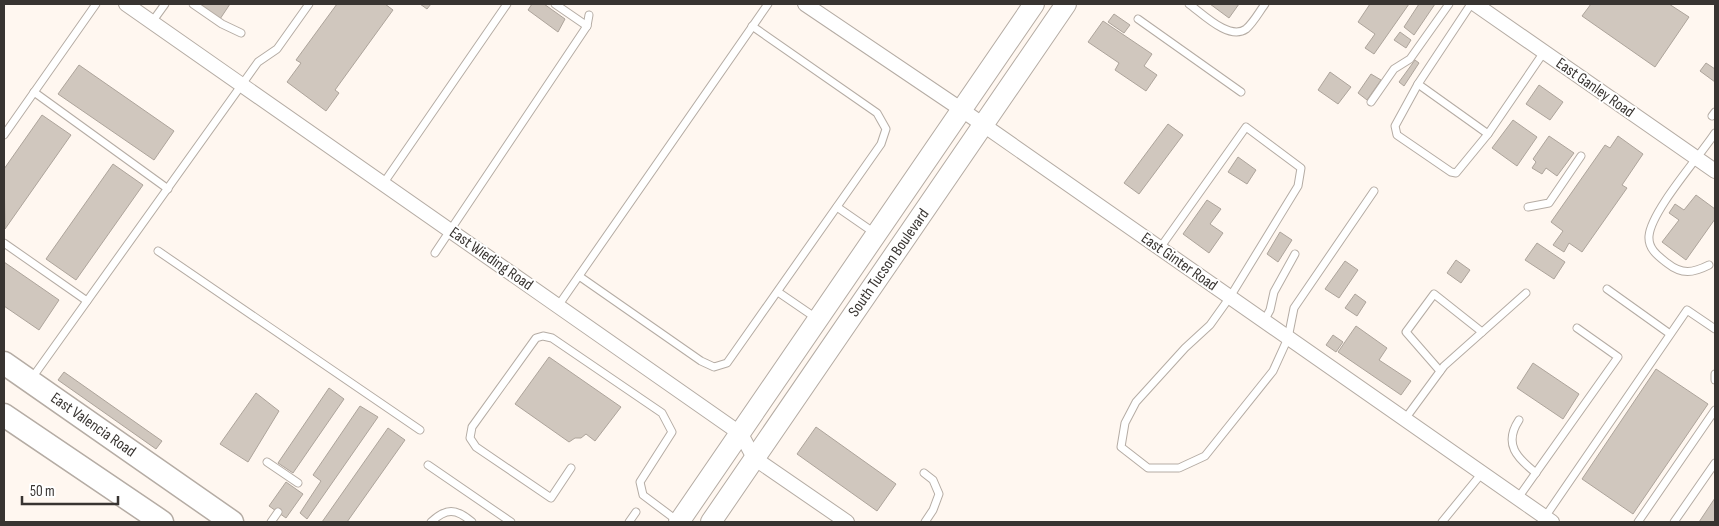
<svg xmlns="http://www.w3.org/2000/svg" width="1719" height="526" viewBox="0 0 1719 526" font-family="'Sofia Sans Condensed',sans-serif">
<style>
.building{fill:#d0c7be;stroke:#ada49b}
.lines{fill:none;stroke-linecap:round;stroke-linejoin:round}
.lane-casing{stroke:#b5aca4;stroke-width:9}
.street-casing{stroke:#b5aca4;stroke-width:16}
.secondary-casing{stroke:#b5aca4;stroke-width:22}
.primary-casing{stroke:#b5aca4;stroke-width:25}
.lane{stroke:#fff;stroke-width:7}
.street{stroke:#fff;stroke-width:14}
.secondary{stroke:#fff;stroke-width:20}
.primary{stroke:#fff;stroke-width:22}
.labels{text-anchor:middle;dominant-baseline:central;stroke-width:4;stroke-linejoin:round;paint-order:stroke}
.street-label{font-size:16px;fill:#383431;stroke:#fff}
</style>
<rect width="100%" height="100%" fill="#fff7f0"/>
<!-- building -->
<g class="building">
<path d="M198,4H230L220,19Z"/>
<path d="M337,4H385L393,10L335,90L339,93L326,111L287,82L301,63L296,60Z"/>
<path d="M420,4H431L427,9Z"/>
<path d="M532,4H544L565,19L558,32L528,10Z"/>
<path d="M1210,4H1239L1229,18Z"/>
<path d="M1370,4H1409L1374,54L1365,48L1375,34L1358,22Z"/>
<path d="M1419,4H1435L1414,35L1404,27Z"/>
<path d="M1591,4H1669L1689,17L1655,67L1582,16Z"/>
<path d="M1114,14L1130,25L1124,33L1108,22Z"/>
<path d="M1103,21L1152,54L1144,66L1157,75L1146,91L1115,70L1119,63L1088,42Z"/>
<path d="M1400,32L1411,40L1406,48L1394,40Z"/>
<path d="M1415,60L1419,63L1404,86L1399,82Z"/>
<path d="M1706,63L1715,69V82L1700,71Z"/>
<path d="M79,65L174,131L154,160L58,94Z"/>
<path d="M1330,72L1351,87L1338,104L1318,90Z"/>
<path d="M1371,74L1381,80L1367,100L1358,93Z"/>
<path d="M1539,85L1563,102L1550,120L1526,104Z"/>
<path d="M42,115L71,135L5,229L4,169Z"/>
<path d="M1513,120L1537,137L1517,166L1492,148Z"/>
<path d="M1168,124L1183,135L1139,194L1124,183Z"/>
<path d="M1549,136L1574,153L1557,176L1546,168L1542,174L1532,168L1536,162L1533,159Z"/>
<path d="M1618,136L1643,154L1622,185L1627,188L1582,252L1569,243L1564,252L1553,245L1563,231L1551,222L1605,145L1610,148Z"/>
<path d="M1238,157L1256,170L1247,184L1228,172Z"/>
<path d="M113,164L143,185L76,280L46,259Z"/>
<path d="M1696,195L1715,209V219L1686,260L1662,242L1679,220L1669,213L1675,204L1684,210Z"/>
<path d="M1207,200L1221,209L1210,224L1223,233L1209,253L1183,234Z"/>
<path d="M1280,232L1292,240L1278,262L1267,254Z"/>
<path d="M1537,243L1565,262L1554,279L1525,260Z"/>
<path d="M1456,260L1470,270L1461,283L1447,273Z"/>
<path d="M1345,261L1358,270L1339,298L1325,289Z"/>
<path d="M4,262L59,300L39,330L4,306Z"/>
<path d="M1355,294L1366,302L1357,316L1345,308Z"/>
<path d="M1356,326L1387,348L1379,360L1411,381L1401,395L1338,352Z"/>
<path d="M1333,335L1343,342L1336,352L1326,345Z"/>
<path d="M549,357L621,407L595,441L586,434L581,438H575L569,442L515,404Z"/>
<path d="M1533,363L1579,394L1563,419L1517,388Z"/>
<path d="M1656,369L1708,404L1633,514L1582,479Z"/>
<path d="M64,372L162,441L156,449L58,380Z"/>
<path d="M329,388L344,399L293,473L278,463Z"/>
<path d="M256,393L279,411L248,462L220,444Z"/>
<path d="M360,406L378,417L307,519L300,513L321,481L313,475Z"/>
<path d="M816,427L896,484L877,511L797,454Z"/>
<path d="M388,428L405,440L347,522H322Z"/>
<path d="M286,482L303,494L286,518L269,506Z"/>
<path d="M1715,498V522H1699Z"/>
</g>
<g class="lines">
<!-- lane casing -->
<g class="lane-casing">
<g id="lane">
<path d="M193,4L222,24L241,33"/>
<path d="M1189,4C1202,13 1229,41 1246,29C1254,22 1259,12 1265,4"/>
<path d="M1471,4L1418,84L1488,134L1544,52"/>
<path d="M1138,19L1241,92"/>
<path d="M152,22L165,4"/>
<path d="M587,26L589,15"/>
<path d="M1418,84L1395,126L1397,135L1451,172L1456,173L1488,134"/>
<path d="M34,92L168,189"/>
<path d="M1371,102L1394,69L1410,59L1449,4"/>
<path d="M1712,116L1715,112"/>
<path d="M4,135L96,4"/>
<path d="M383,184L507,4"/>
<path d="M837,207L876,234"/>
<path d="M1528,207L1549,203L1581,156"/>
<path d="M4,243L87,301"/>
<path d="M1160,248L1246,127L1301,168L1298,186L1230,297L1210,325L1185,348L1136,402L1125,423L1121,447L1148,468H1179L1205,456L1273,371L1288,338L1294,308L1374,191"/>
<path d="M158,251L420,430"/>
<path d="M435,253L587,26L555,4"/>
<path d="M1709,265C1693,273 1682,275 1667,263C1658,256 1648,249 1649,236C1651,211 1700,156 1715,133"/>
<path d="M579,276L701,361L714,367L727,363L881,144L886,129L877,113L752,26"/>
<path d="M1607,289L1670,334"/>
<path d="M778,292L816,318"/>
<path d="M558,306L768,4"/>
<path d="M1264,321L1270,310L1274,292L1295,254"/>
<path d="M1440,371L1406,332L1434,294L1482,332"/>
<path d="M1715,374V380"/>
<path d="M32,378L258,62L277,49L309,4"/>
<path d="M1405,419L1444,366L1526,293"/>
<path d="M1519,420C1503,444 1517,458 1536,473"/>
<path d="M267,462L298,483"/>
<path d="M428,465L511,522"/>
<path d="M571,468L551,498L476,447L470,438L472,427L536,338L543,336L552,338L662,413L672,432L640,482L643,495L679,522"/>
<path d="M924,473L933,480L939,494L933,510L925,522"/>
<path d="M1518,498L1618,357L1577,328"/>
<path d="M1545,517L1687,310L1715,329"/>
<path d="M271,522L278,512"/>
<path d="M431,522C446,508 456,508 472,522"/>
<path d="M629,522L636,512"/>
<path d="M1442,522L1482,473"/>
<path d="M1638,522L1715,410"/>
<path d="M1674,522L1715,463"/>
</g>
</g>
<!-- street casing -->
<g class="street-casing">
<g id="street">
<path d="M126,4L741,434L754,458L847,522"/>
<path d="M805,4L962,110L1552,522"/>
<path d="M1475,4L1715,171"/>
</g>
</g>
<!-- secondary casing -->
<g class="secondary-casing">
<g id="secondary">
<path d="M679,522L1034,4"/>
<path d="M711,522L1066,4"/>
</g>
</g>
<!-- primary casing -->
<g class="primary-casing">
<g id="primary">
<path d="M4,363L232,522"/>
<path d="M4,415L162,522"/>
</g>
</g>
<!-- lane -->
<use href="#lane" class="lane"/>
<!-- street -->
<use href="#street" class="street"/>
<!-- secondary -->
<use href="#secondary" class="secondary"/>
<!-- primary -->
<use href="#primary" class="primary"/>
</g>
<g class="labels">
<!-- street labels -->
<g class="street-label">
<text transform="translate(1595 88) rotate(35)">East Ganley Road</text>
<text transform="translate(491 259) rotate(35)">East Wieding Road</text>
<text transform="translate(1179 262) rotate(35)">East Ginter Road</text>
<text transform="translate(889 263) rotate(-55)">South Tucson Boulevard</text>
<text transform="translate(93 425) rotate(35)">East Valencia Road</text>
</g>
</g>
<!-- border -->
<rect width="1719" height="526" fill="none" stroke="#383431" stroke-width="10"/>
<!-- scale -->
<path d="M22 496v8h96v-8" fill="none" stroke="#383431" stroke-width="2.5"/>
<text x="30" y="496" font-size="15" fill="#383431" stroke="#ffffff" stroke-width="4" paint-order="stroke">50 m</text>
</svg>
